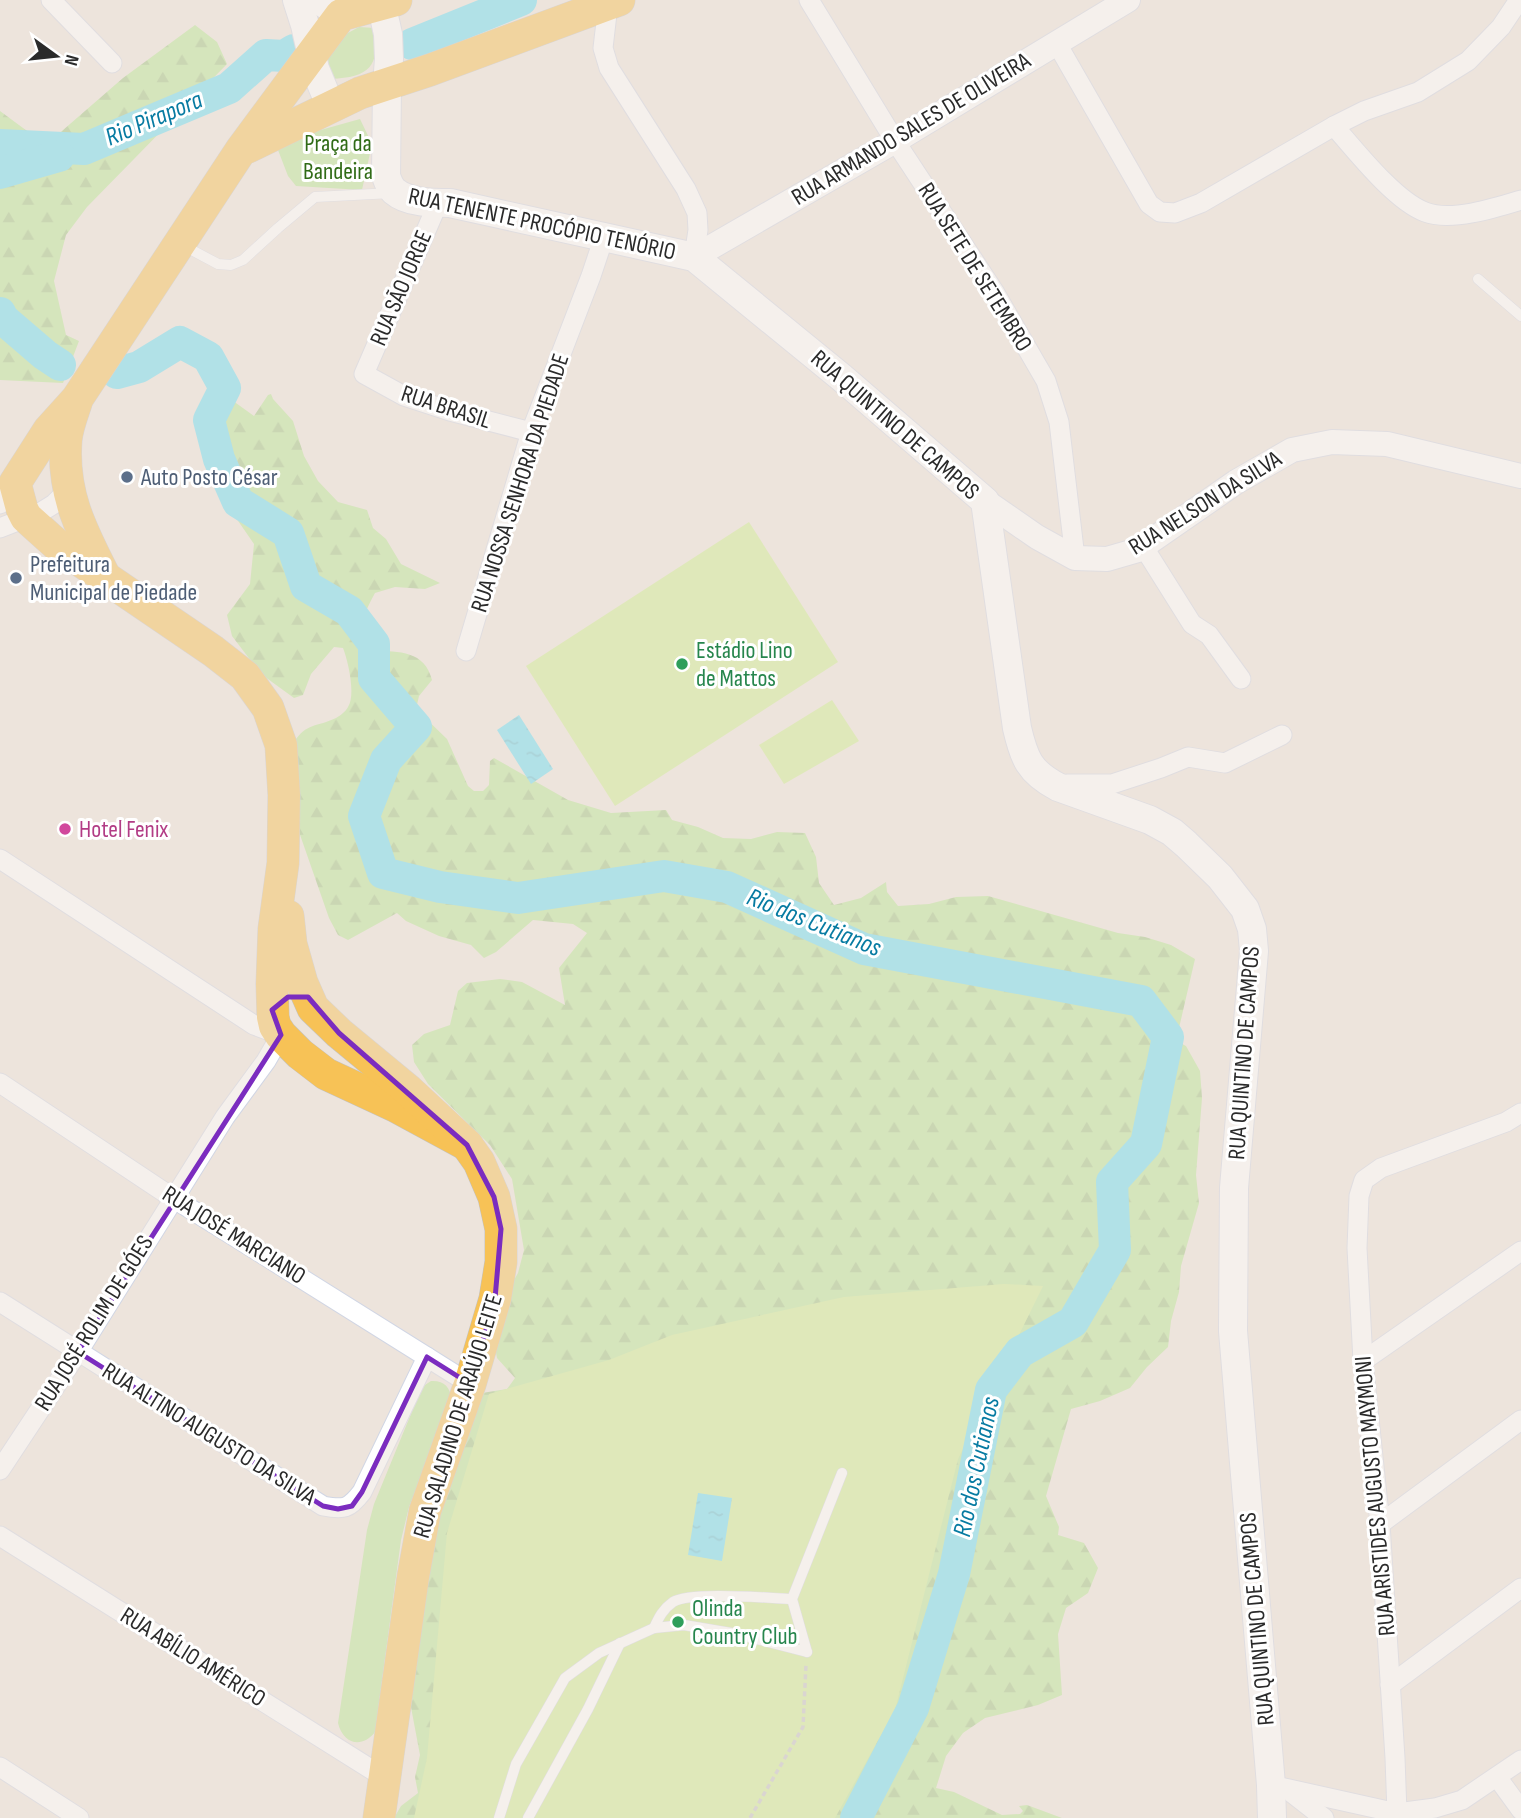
<svg xmlns="http://www.w3.org/2000/svg" width="1521" height="1818" viewBox="0 0 1521 1818" font-family="'Sofia Sans Condensed',sans-serif">
<style>
.green{fill:#b9e695}
.forest{fill:url(#forest-firs)}
.pitch{fill:#cfee90}
.water{fill:url(#water-ripples)}
.lines{fill:none;stroke-linecap:round;stroke-linejoin:round}
.river{stroke:#69ddf4;stroke-width:32}
.service-casing{stroke:#d1d6e4;stroke-width:11}
.minor-casing{stroke:#d1d6e4;stroke-width:21}
.tertiary-casing{stroke:#d1d6e4;stroke-width:26}
.secondary-casing{stroke:#d1d6e4;stroke-width:30}
.primary-casing{stroke:#c3c3c3;stroke-width:33}
.path{stroke:#c3c3c3;stroke-width:3.5;stroke-dasharray:5 3.5;stroke-linecap:butt}
.service{stroke:#fff;stroke-width:10}
.minor{stroke:#fff;stroke-width:19}
.tertiary{stroke:#fff;stroke-width:24}
.secondary{stroke:#fff;stroke-width:28}
.primary{stroke:#f7c256;stroke-width:32}
.marked{fill:none;stroke:#7b2cbf;stroke-width:5;stroke-linejoin:round}
.service-dot{fill:#5c6f8a;stroke:#fff;stroke-width:2.5}
.leisure-dot{fill:#2e9e5b;stroke:#fff;stroke-width:2.5}
.hotel-dot{fill:#d1479c;stroke:#fff;stroke-width:2.5}
.labels{text-anchor:middle;dominant-baseline:central;stroke-width:6;stroke-linejoin:round;paint-order:stroke}
.street-label{font-size:24px;fill:#2a2a2a;stroke:#fff}
.park-label{font-size:24px;fill:#306b16;stroke:#fff}
.service-label{font-size:24px;fill:#4e5e75;stroke:#fff;text-anchor:start}
.leisure-label{font-size:24px;fill:#27864d;stroke:#fff;text-anchor:start}
.hotel-label{font-size:24px;fill:#b23c85;stroke:#fff;text-anchor:start}
.water-label{font-size:26px;font-style:italic;fill:#077ba2;stroke:#fff}
</style>
<defs>
<pattern id="forest-firs" width="22" height="20" patternUnits="userSpaceOnUse" patternTransform="scale(1.75)"><rect width="22" height="20" fill="#b9e695"/><path d="M5 1l3.5 6h-7zM16 11l3.5 6h-7z" fill="#9fc581"/></pattern>
<pattern id="water-ripples" width="26" height="14" patternUnits="userSpaceOnUse" patternTransform="scale(1.75)"><rect width="26" height="14" fill="#69ddf4"/><path d="M2 4q2-2 4 0t4 0M15 11q2-2 4 0t4 0" fill="none" stroke="#5bbed1"/></pattern>
</defs>
<rect width="100%" height="100%" fill="#ede4dc"/>
<!-- green -->
<g class="green">
<path d="M359,27L375,28C380,67 369,77 331,79L321,67L346,34Z"/>
<path d="M360,119L372,144L362,190L296,186L288,176L278,150L317,131Z"/>
<path d="M431,1381C443,1380 451,1387 451,1399L409,1507L401,1540L375,1732C362,1749 343,1744 338,1723L367,1530L374,1504L422,1387Z"/>
</g>
<!-- forest -->
<g class="forest">
<path d="M195,25L217,42L227,64L87,207L66,235L54,281L66,335L79,341L63,383L0,380V111L42,142L55,137L123,78Z"/>
<path d="M271,394L273,399L293,421L304,456L318,481L338,502L367,510L373,528L386,539L401,564L440,583L425,589L395,587L375,593C362,617 357,628 374,651C399,651 425,651 432,680L419,696L416,709L447,739L468,786L474,791H483L489,785L490,761L494,758L568,800L611,813L666,810L672,820L698,827L723,838L751,839L777,832L805,833L816,857L819,883L834,905L861,898L886,882L887,892L898,906L929,904L956,897L988,896L1118,933L1145,937L1171,945L1195,959L1176,1041L1186,1046L1200,1071L1202,1098L1196,1175L1199,1203L1181,1266L1179,1292L1171,1321L1168,1347L1147,1367L1130,1388L1100,1401L1071,1409L1046,1496L1059,1527L1058,1535L1084,1543L1098,1568L1088,1593L1066,1608L1058,1634L1062,1695L1038,1705L985,1718L963,1733L946,1756L936,1788L954,1792L1002,1815L1020,1814L1023,1811L1019,1806L1027,1805L1062,1818H394L401,1806L418,1793L415,1777L420,1755L407,1686L402,1618L482,1393L507,1389L515,1378L497,1358L494,1342L497,1310L518,1273L524,1250L512,1179L490,1145L428,1084L414,1062L412,1045L424,1034L450,1025L458,991L467,983L500,979L522,982L565,1005L559,968L587,933L573,924L533,920L496,952L484,958L471,945L439,936L406,921L397,913L348,940L338,935L329,918L298,829L294,742C306,723 317,727 336,718C340,716 346,711 348,707C356,694 348,661 343,648L334,647L311,674L303,695L294,698L261,674L232,636L227,615L250,584L254,544L234,515L226,479L209,437L205,407L212,398H229L254,416L268,395Z"/>
</g>
<!-- pitch -->
<g class="pitch">
<path d="M749,522L838,662L615,806L526,666Z"/>
<path d="M832,700L859,741L784,784L759,745Z"/>
<path d="M1004,1284L1043,1286L958,1459L895,1710L835,1818H414L427,1758L447,1533L489,1394L609,1360L672,1335L844,1297Z"/>
</g>
<!-- water -->
<g class="water">
<path d="M519,715L553,769L531,784L497,730Z"/>
<path d="M698,1493L732,1498L722,1561L688,1555Z"/>
</g>
<g class="lines">
<!-- river -->
<g class="river">
<path d="M412,44L521,0"/>
<path d="M0,145L84,149L229,88L266,55L284,56L294,50"/>
<path d="M0,173L59,156"/>
<path d="M0,313L3,319L45,355L60,365"/>
<path d="M117,373L139,367L180,342L208,357L225,388L209,420L219,459L238,502L288,533L306,586L349,611L374,644V678L416,727L386,760L364,816L383,873L440,887L518,898L664,876L727,887L864,949L1141,1001L1168,1037L1146,1144L1112,1182L1115,1250L1073,1322L1020,1352L991,1390L954,1574L913,1708L856,1818"/>
</g>
<!-- service casing -->
<g class="service-casing">
<g id="service">
<path d="M184,246L218,264L231,265L243,260L278,228L315,197L392,193"/>
<path d="M1478,279L1521,316"/>
<path d="M654,1628C659,1617 663,1609 673,1602C690,1591 768,1598 792,1599"/>
<path d="M807,1652L792,1599L842,1473"/>
<path d="M499,1818L516,1764L565,1678L599,1653L654,1628L684,1625L737,1634L807,1652"/>
<path d="M528,1818L588,1709L620,1643"/>
</g>
</g>
<!-- minor casing -->
<g class="minor-casing">
<g id="minor">
<path d="M51,0L112,63"/>
<path d="M809,0L895,141L995,293L1046,381L1059,422L1075,558"/>
<path d="M608,5L603,48L609,68L686,189L697,213L698,230L694,257"/>
<path d="M1056,42L1149,204L1160,212L1175,213L1201,203L1334,126L1364,111L1418,92L1468,61L1501,27L1519,0"/>
<path d="M1334,126C1355,150 1395,201 1425,212C1451,222 1495,208 1521,200"/>
<path d="M438,203L364,374L404,396L450,411L531,432"/>
<path d="M0,504L15,483"/>
<path d="M0,528L41,512L54,504L68,490"/>
<path d="M1143,546L1192,624L1209,635L1241,679"/>
<path d="M466,651L531,432L591,276L604,237"/>
<path d="M1067,784H1112L1161,768L1188,757L1225,763L1282,735"/>
<path d="M0,859L254,1025L281,1035L266,1061L225,1117L78,1352L0,1470"/>
<path d="M0,1083L173,1198L470,1384"/>
<path d="M0,1302L323,1506C344,1510 349,1509 362,1492L427,1357"/>
<path d="M1363,1361L1521,1251"/>
<path d="M1380,1524L1521,1420"/>
<path d="M0,1536L385,1778"/>
<path d="M1390,1685L1521,1588"/>
<path d="M0,1767L79,1818"/>
<path d="M1497,1777L1521,1810"/>
<path d="M1271,1785L1397,1813L1435,1808L1462,1800L1521,1760"/>
<path d="M1292,1793L1324,1818"/>
<path d="M1397,1813L1395,1758L1380,1524L1363,1361L1357,1248L1359,1196L1364,1180L1381,1168L1506,1122L1521,1113"/>
</g>
</g>
<!-- tertiary casing -->
<g class="tertiary-casing">
<g id="tertiary">
<path d="M694,257L895,141L1128,0"/>
<path d="M985,501L1037,537L1075,558L1107,559L1138,550L1236,482L1292,450L1332,442L1387,444L1521,476"/>
</g>
</g>
<!-- secondary casing -->
<g class="secondary-casing">
<g id="secondary">
<path d="M297,0L305,25L315,69L331,107"/>
<path d="M319,0L341,15"/>
<path d="M381,3L388,34L389,59L387,85L386,176C388,182 390,187 394,191C408,203 433,203 450,203L694,257L841,377L985,501L1017,728C1024,758 1029,772 1058,787L1150,820L1172,832L1186,844L1220,877L1245,909L1252,929L1254,951L1234,1188L1233,1331L1271,1785L1272,1818"/>
</g>
</g>
<!-- primary casing -->
<g class="primary-casing">
<g id="primary">
<path d="M396,0L341,15L241,150L77,399L49,430L15,483L22,509L26,517L56,544L213,651L245,676L268,708L281,745L284,795L283,863L274,929L272,984L273,1017L275,1026L281,1035L300,1054L326,1074L395,1106L467,1145"/>
<path d="M246,148L360,93L430,70L619,0"/>
<path d="M76,403C72,415 67,428 66,440C62,492 80,528 103,573"/>
<path d="M288,916L291,944L302,983L313,1008L339,1033L408,1090L467,1145L479,1162L494,1197L501,1229V1262L495,1299L470,1384L425,1511L413,1577L379,1818"/>
</g>
</g>
<!-- path -->
<path class="path" d="M750,1818L803,1727L806,1664"/>
<!-- service -->
<use href="#service" class="service"/>
<!-- minor -->
<use href="#minor" class="minor"/>
<!-- tertiary -->
<use href="#tertiary" class="tertiary"/>
<!-- secondary -->
<use href="#secondary" class="secondary"/>
<!-- primary -->
<use href="#primary" class="primary"/>
</g>
<!-- marked area -->
<path d="M0 0H1521V1818H0ZM288,997H308L339,1033L467,1145L494,1197L501,1229L495,1299L470,1384L427,1357L362,1492L352,1506L338,1509L323,1506L78,1352L281,1035L272,1010Z" fill="#ede4dc" fill-opacity=".55" fill-rule="evenodd"/>
<path class="marked" d="M288,997H308L339,1033L467,1145L494,1197L501,1229L495,1299L470,1384L427,1357L362,1492L352,1506L338,1509L323,1506L78,1352L281,1035L272,1010Z"/>
<!-- markers -->
<g class="service-dot">
<circle cx="127" cy="477" r="7"/>
<circle cx="16" cy="578" r="7"/>
</g>
<g class="leisure-dot">
<circle cx="682" cy="664" r="7"/>
<circle cx="678" cy="1622" r="7"/>
</g>
<circle class="hotel-dot" cx="65" cy="829" r="7"/>
<g class="labels">
<!-- street labels -->
<g class="street-label">
<text transform="translate(911 129) rotate(-31)">RUA ARMANDO SALES DE OLIVEIRA</text>
<text transform="translate(542 224) rotate(12)">RUA TENENTE PROCÓPIO TENÓRIO</text>
<text transform="translate(975 267) rotate(58)">RUA SETE DE SETEMBRO</text>
<text transform="translate(401 288) rotate(-67)">RUA SÃO JORGE</text>
<text transform="translate(446 407) rotate(18)">RUA BRASIL</text>
<text transform="translate(895 425) rotate(41)">RUA QUINTINO DE CAMPOS</text>
<text transform="translate(520 483) rotate(-72)">RUA NOSSA SENHORA DA PIEDADE</text>
<text transform="translate(1205 503) rotate(-32)">RUA NELSON DA SILVA</text>
<text transform="translate(1244 1053) rotate(-86)">RUA QUINTINO DE CAMPOS</text>
<text transform="translate(234 1235) rotate(32)">RUA JOSÉ MARCIANO</text>
<text transform="translate(94 1323) rotate(-58)">RUA JOSÉ ROLIM DE GÓES</text>
<text transform="translate(458 1416) rotate(-73)">RUA SALADINO DE ARAÚJO LEITE</text>
<text transform="translate(209 1434) rotate(32)">RUA ALTINO AUGUSTO DA SILVA</text>
<text transform="translate(1375 1496) rotate(-95)">RUA ARISTIDES AUGUSTO MAYMONI</text>
<text transform="translate(1257 1619) rotate(-95)">RUA QUINTINO DE CAMPOS</text>
<text transform="translate(193 1657) rotate(32)">RUA ABÍLIO AMÉRICO</text>
</g>
<!-- park labels -->
<g class="park-label">
<text x="338" y="143">Praça da<tspan x="338" dy="28">Bandeira</tspan></text>
</g>
<!-- service labels -->
<g class="service-label">
<text x="141" y="477">Auto Posto César</text>
<text x="30" y="564">Prefeitura<tspan x="30" dy="28">Municipal de Piedade</tspan></text>
</g>
<!-- leisure labels -->
<g class="leisure-label">
<text x="696" y="650">Estádio Lino<tspan x="696" dy="28">de Mattos</tspan></text>
<text x="692" y="1608">Olinda<tspan x="692" dy="28">Country Club</tspan></text>
</g>
<!-- hotel labels -->
<g class="hotel-label">
<text x="79" y="829">Hotel Fenix</text>
</g>
<!-- water labels -->
<g class="water-label">
<text transform="translate(154 119) rotate(-23)">Rio Pirapora</text>
<text transform="translate(814 923) rotate(22)">Rio dos Cutianos</text>
<text transform="translate(977 1467) rotate(-78)">Rio dos Cutianos</text>
</g>
</g>
<!-- north arrow -->
<g transform="translate(56 56) rotate(105)" stroke="#ffffff" stroke-width="5" paint-order="stroke">
<path d="M0-5L12 26L0 18L-12 26Z" fill="#2a2a2a"/>
<text y="-10" font-size="19" font-weight="bold" text-anchor="middle" fill="#2a2a2a">N</text>
</g>
</svg>
